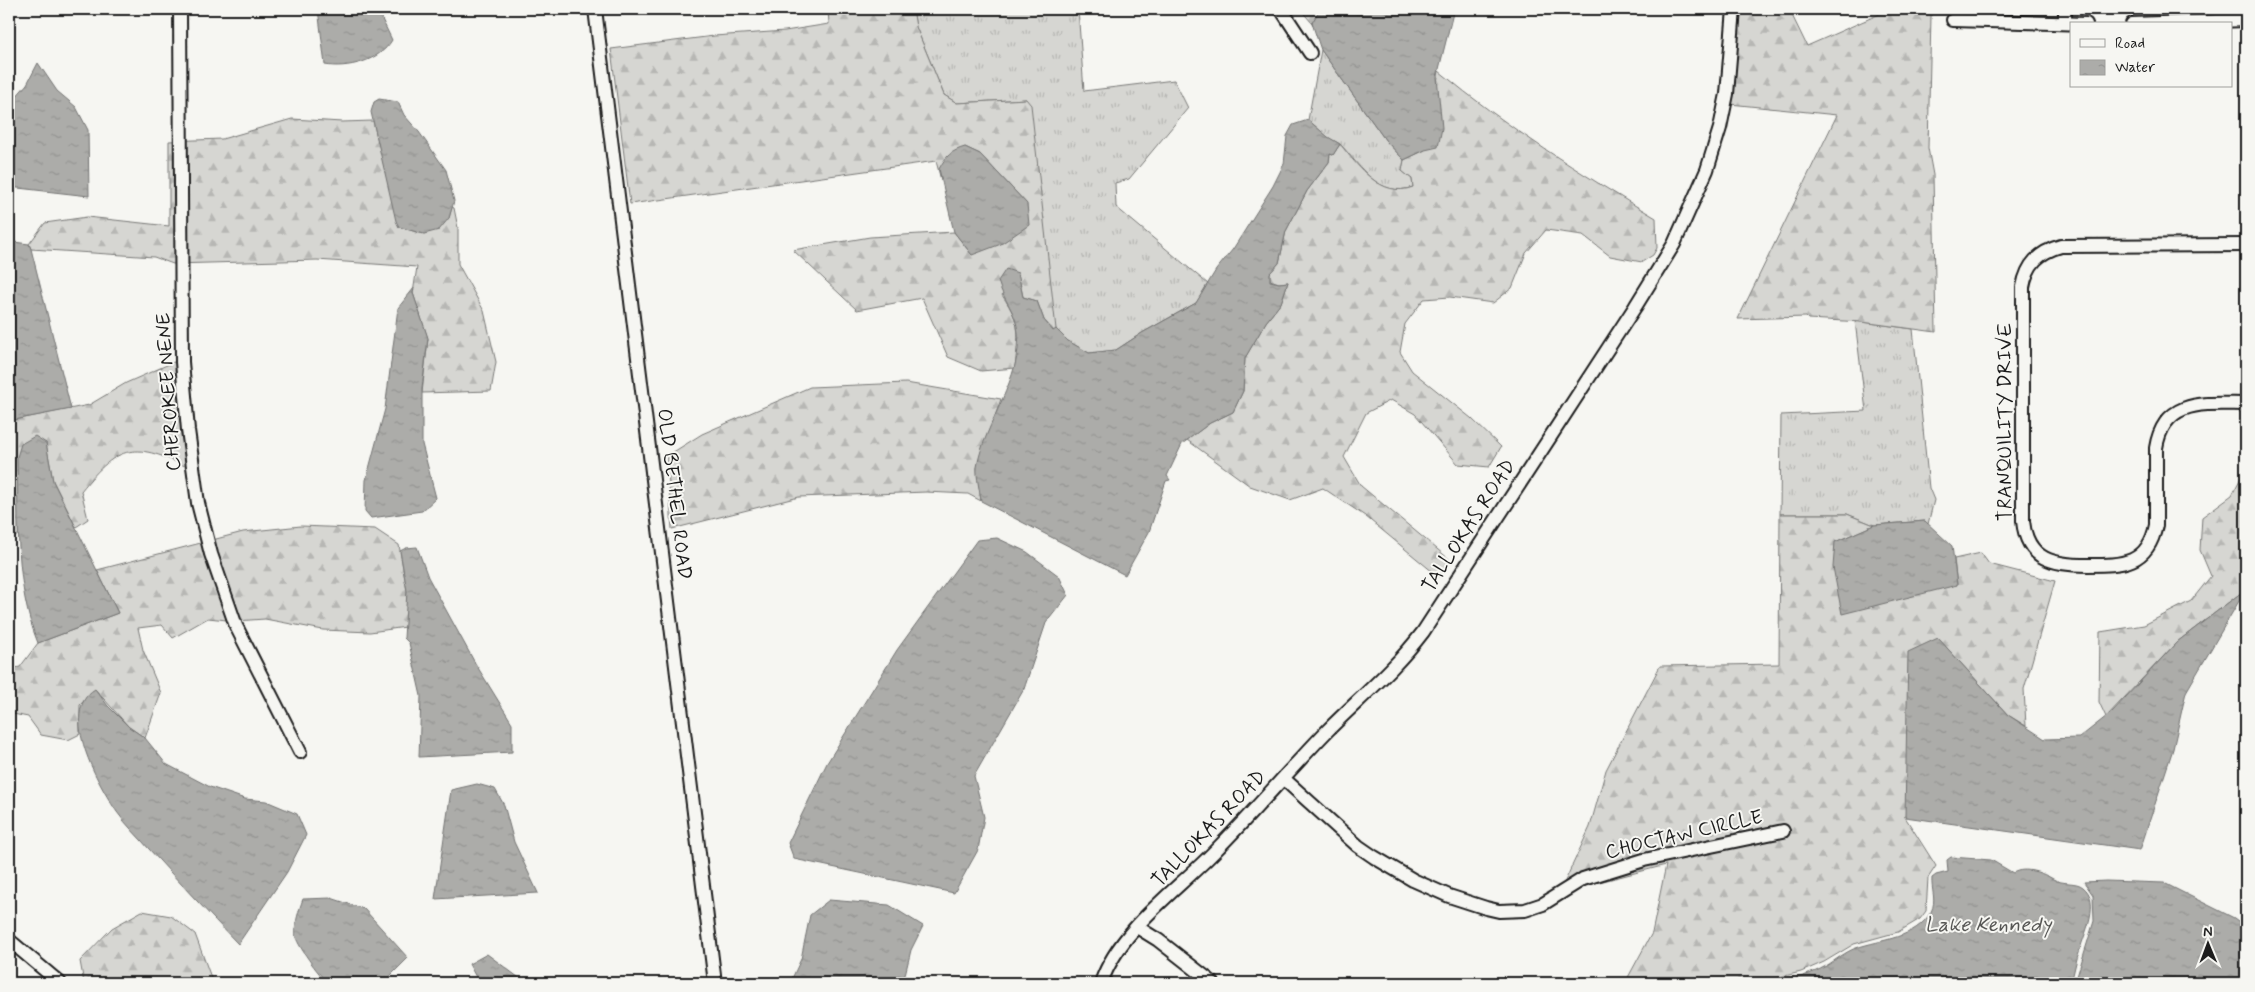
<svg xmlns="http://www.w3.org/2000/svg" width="2255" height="992" viewBox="0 0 2255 992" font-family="Mynerve,sans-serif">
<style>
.grass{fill:url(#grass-tufts);stroke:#797977}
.forest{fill:url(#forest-firs);stroke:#797977}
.water{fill:url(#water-ripples);stroke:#727271}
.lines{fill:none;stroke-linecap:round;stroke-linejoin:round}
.minor-casing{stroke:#1c1c1c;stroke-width:16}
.minor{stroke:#f6f6f2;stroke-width:12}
.labels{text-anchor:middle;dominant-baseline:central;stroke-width:4;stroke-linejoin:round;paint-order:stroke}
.street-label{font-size:20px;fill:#1c1c1c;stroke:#f6f6f2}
.water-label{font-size:21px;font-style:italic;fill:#565654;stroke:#f6f6f2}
</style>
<defs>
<pattern id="grass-tufts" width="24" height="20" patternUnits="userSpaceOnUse" patternTransform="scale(1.25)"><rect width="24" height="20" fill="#d6d6d2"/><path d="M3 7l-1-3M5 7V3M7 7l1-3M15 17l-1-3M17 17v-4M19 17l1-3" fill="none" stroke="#b7b7b4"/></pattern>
<pattern id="forest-firs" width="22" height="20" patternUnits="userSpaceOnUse" patternTransform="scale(1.25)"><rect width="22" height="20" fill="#d6d6d2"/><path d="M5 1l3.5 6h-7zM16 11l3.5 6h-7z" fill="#b7b7b4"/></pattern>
<pattern id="water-ripples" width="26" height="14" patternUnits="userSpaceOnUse" patternTransform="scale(1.25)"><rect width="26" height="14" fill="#acaca9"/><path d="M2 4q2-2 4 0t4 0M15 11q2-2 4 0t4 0" fill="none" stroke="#939391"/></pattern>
</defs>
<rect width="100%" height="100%" fill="#f6f6f2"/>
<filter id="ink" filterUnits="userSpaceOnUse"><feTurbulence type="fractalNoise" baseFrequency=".02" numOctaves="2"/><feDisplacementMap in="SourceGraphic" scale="10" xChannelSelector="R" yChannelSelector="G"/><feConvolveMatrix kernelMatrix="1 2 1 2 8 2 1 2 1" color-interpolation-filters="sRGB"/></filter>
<g filter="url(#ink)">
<!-- grass -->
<g class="grass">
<path d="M913,9H1078L1084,91L1174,80L1188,108L1129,179L1115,183L1116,207L1208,284L1196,303L1142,333L1116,350L1089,353L1068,341L1057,332L1054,324L1026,99L957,103L944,95L916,27Z"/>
<path d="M1321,50L1386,141L1404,160L1402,171L1412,179L1413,187C1380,199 1361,167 1342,146C1338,142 1333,141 1329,138C1322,133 1315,125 1308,120Z"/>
<path d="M1855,321L1913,329L1929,488L1934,500L1928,524L1925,521L1874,525L1847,514H1780L1781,415L1866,411Z"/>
</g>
<!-- forest -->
<g class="forest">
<path d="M828,9H913L916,27L944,95L957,103L1026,99L1031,105L1056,329L1054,331L1044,320L1037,301L1023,297L1018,273L1002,295C1023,326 1018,333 1015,368L981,371L948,357L922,298L857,310L793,250L870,237L954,232L972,255L1027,204L980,154L965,147L939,169L941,180L936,161L630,204L611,49L714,36L785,31L829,24Z"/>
<path d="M1300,9H1320L1312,23Z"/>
<path d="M1738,9H1789L1807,46L1891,9H1933L1931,16L1928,148L1933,175L1936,332L1862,322L1808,319L1806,317L1738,319L1837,115L1730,104Z"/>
<path d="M1439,71C1506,127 1580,173 1656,218L1657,248L1653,255L1642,262L1610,256L1583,235L1546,230L1526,253L1512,288L1493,303L1450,297L1424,299L1405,324L1400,352L1412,371L1471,418L1501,447L1489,467L1458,464L1415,414L1391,400L1366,413L1344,457L1361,486L1449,559L1439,577L1365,516L1323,488L1290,500L1250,486L1187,440L1210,423L1233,412L1243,391L1245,358L1266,322L1281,303L1288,282L1279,283L1270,280V273L1279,263L1286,231L1307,191L1329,162L1330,154L1333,155L1340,144C1358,166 1381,199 1413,187L1412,179L1402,171L1404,160L1425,150Z"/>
<path d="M292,119L342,122L373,121L399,227L424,234L449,218L452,207L454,208L458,228V264L484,311L496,362L491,391L422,393L428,339L413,293L417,267L317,260L173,264L154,257L31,249L29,244L45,223L87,217L169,226V141L222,139Z"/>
<path d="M176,361L189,468C136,442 119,443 81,491L88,519L76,527L53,481L46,443L17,457L19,534L9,542V421L89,405L126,383Z"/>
<path d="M906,383L1001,399L977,468L981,501L968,494L926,492L799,497L672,529L667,456L702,434L810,387Z"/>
<path d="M2246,468V589L2177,642L2106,717L2099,702L2100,632L2144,625L2191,601L2211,576L2200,550L2202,517L2232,495Z"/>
<path d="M1780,514H1847L1874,525L1835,542L1957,585L1954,559L1981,553L1989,564L2055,581L2024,689L2026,726L2008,715L1938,638L1905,817L1936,866L1928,878L1926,911L1920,919L1898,932L1854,944L1824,962L1801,972L1755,983H1625L1652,933L1666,865L1560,892L1590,827L1606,770L1660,666L1779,664Z"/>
<path d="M301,526L375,529L399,545L407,591L406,627L370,632L323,630L265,619L236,621L208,618L173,638L162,625L138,628L143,650L161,693L145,738L129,727L95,689L80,705V734L68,740L41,735L28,717L13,714L9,718V669L20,667L38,643L118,613L97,570L243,532Z"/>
<path d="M142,911L171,916L195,934L213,983H84L80,961L112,928Z"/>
</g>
<!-- water -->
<g class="water">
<path d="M318,9H377L392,40C380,61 347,69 325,65Z"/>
<path d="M1320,9H1454L1437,77L1442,128L1438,147L1425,150L1404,160L1386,141L1321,50L1312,23Z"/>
<path d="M38,63L57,91L76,107L88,130L89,196L9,187V105L27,84Z"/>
<path d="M379,99L398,102L404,115L419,132L446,170L454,201L449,218L439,230L424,234L399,227L396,221L371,112L374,102Z"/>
<path d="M1308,120L1328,137L1340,144L1333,155L1330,154L1329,162L1307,191L1286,231L1279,263L1270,273V281L1279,283L1288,282L1281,303L1266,322L1245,358L1243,391L1233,412L1210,423L1182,444L1167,476L1170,480L1166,481L1149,532L1125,575L981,501C980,491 976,477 977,467C984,424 1023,376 1018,333C1016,311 1004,302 998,281L1006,269L1018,273L1023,297L1037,301L1044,320L1053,331L1056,329L1068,341L1089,353L1116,350L1142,333L1196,303L1216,270L1233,249L1273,186L1284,164L1287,136L1293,125Z"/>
<path d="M965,147L980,154L1027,204L1029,225L1001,244L972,255L954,232L939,169C946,156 951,151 965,147Z"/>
<path d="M14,242L29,244L31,249L71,409L9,421V244Z"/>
<path d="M414,288L413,293L428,338L422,389V444L436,498L422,511L371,518L365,511L366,480L385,409L398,308Z"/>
<path d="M35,436L46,443L53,481L118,613L38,643C14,584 19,520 17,457L21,444Z"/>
<path d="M1925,521L1952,546L1957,585L1842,614L1833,567L1835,542L1874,525Z"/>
<path d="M997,538L1027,552L1059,576L1068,595L1046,623L1024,689L974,776L984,817L978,850L954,893L794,859L788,843L827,763L897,650L977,540Z"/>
<path d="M417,547L428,577L475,663L512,723V752L419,757L421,696L409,643L404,638L407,591L400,551L406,548Z"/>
<path d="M2246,589L2186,692L2173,749L2140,850L1905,817L1908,652L1938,638L2008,715L2045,739L2079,738L2112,712L2177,642Z"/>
<path d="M95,689L108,706L129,727L145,738L166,764L210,787L245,799L266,801L297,814L306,835L287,872L238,944C208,913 178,881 149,849C139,837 126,825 117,812C99,786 57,712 95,689Z"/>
<path d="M477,784L495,789L504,805L514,842L538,893L435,899L451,790Z"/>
<path d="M1951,857L1991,860L2013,873C2025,866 2043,873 2053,879C2063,885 2076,881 2083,887C2101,901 2085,932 2080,949C2076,960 2074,972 2071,983H1779C1795,979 1812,974 1826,966C1836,960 1845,952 1856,948C1882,939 1915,939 1931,912C1937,900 1931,890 1932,878L1936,875L1948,872L1947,860Z"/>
<path d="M2106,881L2164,883L2234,918L2246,927V983H2075L2094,921L2093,895L2084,882Z"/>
<path d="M331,898L364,909L408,958L383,983H328C319,975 296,944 295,934C295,922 299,910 303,899Z"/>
<path d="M829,900L889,905L923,926L911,950L903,983H790L801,959L810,915Z"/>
<path d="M487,954L526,983H479L469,964Z"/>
</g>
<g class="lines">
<!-- minor casing -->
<g class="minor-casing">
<g id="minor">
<path d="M180,9L182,362L188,430L198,503L211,554L236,626L300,752"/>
<path d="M595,9L715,983"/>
<path d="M1281,9L1310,53"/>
<path d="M1953,20L2086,24"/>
<path d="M2065,23V9"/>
<path d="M2132,24L2246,20"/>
<path d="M2246,245L2061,246C2039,252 2027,264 2023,287V521C2027,561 2055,565 2088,565C2122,565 2148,565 2156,525V448C2164,397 2207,404 2246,404"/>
<path d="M1284,779L1358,846L1374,857L1413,880L1449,896L1486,908L1499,911L1525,910L1543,904L1583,879L1644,860L1783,831"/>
<path d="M1137,927L1158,940L1213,983"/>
<path d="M9,940L60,983"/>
<path d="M1101,983C1119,930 1176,891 1214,852C1253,813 1289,770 1328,730C1361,697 1395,669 1423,632L1635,307L1674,244L1707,170L1720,128L1727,94L1734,9"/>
</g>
</g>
<!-- minor -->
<use href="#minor" class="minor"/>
</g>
</g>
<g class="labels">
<!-- street labels -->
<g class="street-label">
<text transform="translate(169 392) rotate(-94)">CHEROKEE NENE</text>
<text transform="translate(2005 422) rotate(-90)">TRANQUILITY DRIVE</text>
<text transform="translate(674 494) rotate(83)">OLD BETHEL ROAD</text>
<text transform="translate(1469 526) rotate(-57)">TALLOKAS ROAD</text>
<text transform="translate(1209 829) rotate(-46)">TALLOKAS ROAD</text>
<text transform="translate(1684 835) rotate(-13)">CHOCTAW CIRCLE</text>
</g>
<!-- water labels -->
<g class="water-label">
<text x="1988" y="925">Lake Kennedy</text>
</g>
</g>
<!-- margin -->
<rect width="2255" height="992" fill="none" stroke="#f6f6f2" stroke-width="30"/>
<rect x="15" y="15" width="2225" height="962" fill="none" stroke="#1c1c1c" stroke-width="2" filter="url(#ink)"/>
<!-- legend -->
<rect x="2070" y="22" width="162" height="65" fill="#f6f6f2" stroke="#9f9f9c"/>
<rect x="2080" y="39" width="25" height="8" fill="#f6f6f2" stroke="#9f9f9c"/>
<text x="2115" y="48" font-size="15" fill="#1c1c1c">Road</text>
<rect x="2080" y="60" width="25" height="15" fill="url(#water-ripples)" stroke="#9f9f9c"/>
<text x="2115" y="72" font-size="15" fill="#1c1c1c">Water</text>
<!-- north arrow -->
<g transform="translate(2208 944) rotate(359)" stroke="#f6f6f2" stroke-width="4" paint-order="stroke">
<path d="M0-4L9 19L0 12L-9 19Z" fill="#1c1c1c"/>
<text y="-8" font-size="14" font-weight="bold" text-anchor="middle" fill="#1c1c1c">N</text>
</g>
</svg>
